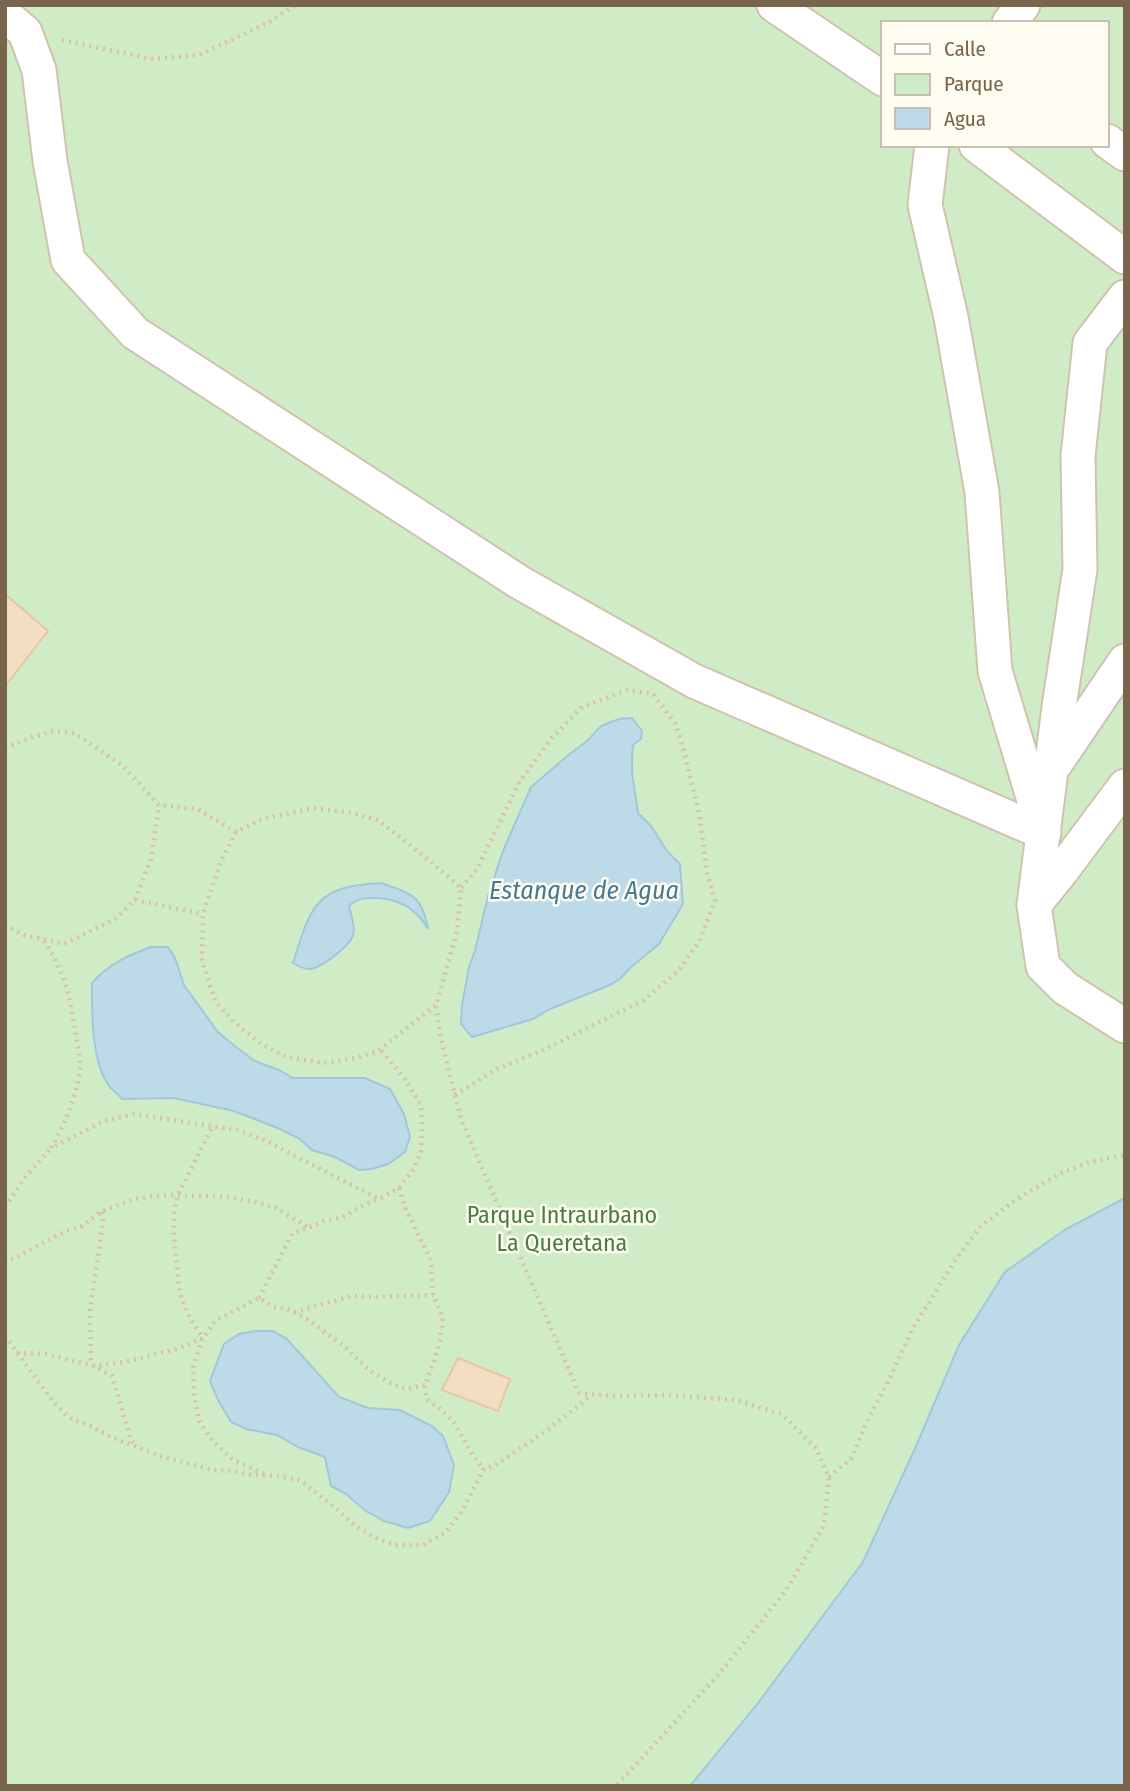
<svg xmlns="http://www.w3.org/2000/svg" width="1130" height="1791" viewBox="0 0 1130 1791" font-family="'Fira Sans Condensed',sans-serif">
<style>
.green{fill:#cfecc7;fill-rule:evenodd}
.water{fill:#bddae8;stroke:#a3c7da;stroke-width:2}
.building{fill:#f3dec1;stroke:#e6c8a1;stroke-width:2}
.lines{fill:none;stroke-linecap:round;stroke-linejoin:round}
.minor-casing{stroke:#d0c3ae;stroke-width:37}
.path{stroke:#d9c2a3;stroke-width:4.5;stroke-dasharray:2 5;stroke-linecap:butt}
.minor{stroke:#fff;stroke-width:33}
.labels{text-anchor:middle;dominant-baseline:central;stroke-width:5;stroke-linejoin:round;paint-order:stroke}
.park-label{font-size:24px;fill:#4a7f43;stroke:#fffcf1}
.water-label{font-size:26px;font-style:italic;fill:#487994;stroke:#fffcf1}
</style>
<rect width="100%" height="100%" fill="#fdf9ea"/>
<!-- green -->
<path class="green" d="M5,5H1125V1786H5ZM883,23H1107V145H883Z"/>
<!-- water -->
<g class="water">
<path d="M632,718L642,731L641,739L633,745L632,756V773L638,813L651,826L667,851L680,864L683,904L659,944L630,968L620,979L610,985L550,1009L533,1019L472,1037L461,1024L462,1005L469,967L475,951L488,896L503,851L531,787L571,753L587,741L601,726L619,719Z"/>
<path d="M381,883C412,894 422,895 428,929C416,908 399,898 374,898C364,898 356,899 349,906C351,915 356,926 353,935C350,946 320,969 309,969C303,969 298,966 293,963C311,906 315,886 381,883Z"/>
<path d="M151,947H168L175,958L184,985L217,1031L232,1044L255,1061L279,1070L293,1078H365L390,1089L404,1114L410,1137L405,1152L388,1164L372,1169L359,1170L335,1157L312,1150L300,1139L280,1129L234,1111L174,1098L122,1099C119,1095 114,1091 110,1087C91,1063 92,1012 92,983C110,963 127,956 151,947Z"/>
<path d="M1125,1198V1786H690L755,1707L863,1562L917,1444L959,1345L1005,1272L1066,1229Z"/>
<path d="M256,1331H273L287,1339L339,1397L368,1408L400,1410L432,1426L443,1436L454,1465L449,1492L430,1521L408,1528L384,1521L366,1511L346,1494L331,1486L325,1457L298,1447L277,1435L246,1429L231,1422L218,1400L210,1381L224,1344L239,1334Z"/>
</g>
<!-- building -->
<g class="building">
<path d="M5,594L48,631L6,685L5,684Z"/>
<path d="M458,1358L510,1379L498,1411L442,1390Z"/>
</g>
<g class="lines">
<!-- minor casing -->
<g class="minor-casing">
<g id="minor">
<path d="M774,5L883,79"/>
<path d="M5,15L25,32L39,70L50,161L68,260L135,333L519,582L694,681L1044,833"/>
<path d="M1009,23L1023,5"/>
<path d="M1107,141L1125,154"/>
<path d="M932,145L925,205L951,317L982,492L995,671L1040,820"/>
<path d="M976,145L1125,257"/>
<path d="M1125,297L1090,343L1078,456L1080,569L1059,707L1034,905L1043,966L1065,988L1125,1026"/>
<path d="M1056,763L1125,661"/>
<path d="M1034,905L1060,873L1125,786"/>
</g>
</g>
<!-- path -->
<g class="path">
<path d="M62,40L152,59L199,55L268,23L295,5"/>
<path d="M5,748L32,737L54,731L74,733L122,765L159,805L197,809L236,832L262,819L313,808L353,813L378,820L431,862L461,888L457,932L436,1005L441,1039L461,1119L579,1393L615,1396L664,1395L736,1400L781,1414L816,1448L829,1477L824,1525L787,1589L720,1673L616,1786"/>
<path d="M236,832L221,861L203,914L202,960L215,1001L234,1022L260,1043L286,1057L323,1063L356,1058L378,1051L436,1005"/>
<path d="M135,900L203,914"/>
<path d="M5,925L24,935L64,944L115,919L135,900L142,882L151,859L159,805"/>
<path d="M44,941C66,974 71,1000 76,1038C78,1047 80,1057 80,1066C78,1095 65,1123 51,1148L104,1121L134,1114L237,1130L264,1140L379,1199L399,1188L413,1170L421,1152L422,1129L421,1105L405,1079L380,1049"/>
<path d="M455,1095L497,1069L543,1050L644,1000L679,970L700,940L715,901L707,872L699,813L683,747L675,723L653,694L627,690L582,707L552,738L520,781L477,869L461,888"/>
<path d="M399,1188L405,1208L431,1260L433,1295L443,1318L440,1340L434,1361L425,1385L426,1399C438,1407 448,1414 456,1426C465,1441 471,1456 484,1469"/>
<path d="M5,1207L24,1179L51,1148"/>
<path d="M102,1212L103,1222L90,1310L91,1361L94,1366L112,1376L131,1439L135,1446"/>
<path d="M5,1263L64,1232L82,1226L102,1211L135,1199L154,1196L168,1195L226,1197L256,1202L276,1208L308,1227"/>
<path d="M259,1298L292,1234L324,1221L343,1217L358,1208L378,1199"/>
<path d="M294,1312L352,1296L366,1297L433,1295"/>
<path d="M5,1336L54,1403L70,1418L91,1426L111,1437L160,1456L213,1470L234,1471L252,1475L278,1476L301,1481L338,1510L355,1526L378,1539L395,1545H423L446,1532L462,1511L484,1469L497,1464L543,1433L592,1395"/>
<path d="M17,1353L46,1354L94,1366L124,1362L180,1348L203,1338C195,1326 186,1313 182,1299C178,1288 178,1277 177,1266C175,1243 170,1218 178,1195L212,1127"/>
<path d="M264,1474L232,1459L212,1440L199,1421L194,1394L193,1367L202,1340L215,1321L259,1298L273,1307L287,1309L304,1317L343,1345L369,1370L390,1383L407,1389L425,1385"/>
<path d="M829,1477L852,1458L867,1421L885,1388L913,1328L954,1262L980,1227L1014,1201L1059,1174L1090,1162L1125,1155"/>
</g>
<!-- minor -->
<use href="#minor" class="minor"/>
</g>
<g class="labels">
<!-- park labels -->
<g class="park-label">
<text x="562" y="1215">Parque Intraurbano<tspan x="562" dy="28">La Queretana</tspan></text>
</g>
<!-- water labels -->
<g class="water-label">
<text x="584" y="890">Estanque de Agua</text>
</g>
</g>
<!-- border -->
<rect width="1130" height="1791" fill="none" stroke="#79644c" stroke-width="14"/>
<!-- legend -->
<rect x="881" y="21" width="228" height="126" fill="#fffcf1" stroke="#c9bfaf" stroke-width="2"/>
<rect x="895" y="44" width="35" height="10" fill="#ffffff" stroke="#c9bfaf" stroke-width="2"/>
<text x="944" y="56" font-size="21" fill="#79644c">Calle</text>
<rect x="895" y="74" width="35" height="21" fill="#cfecc7" stroke="#c9bfaf" stroke-width="2"/>
<text x="944" y="91" font-size="21" fill="#79644c">Parque</text>
<rect x="895" y="108" width="35" height="21" fill="#bddae8" stroke="#c9bfaf" stroke-width="2"/>
<text x="944" y="126" font-size="21" fill="#79644c">Agua</text>
</svg>
